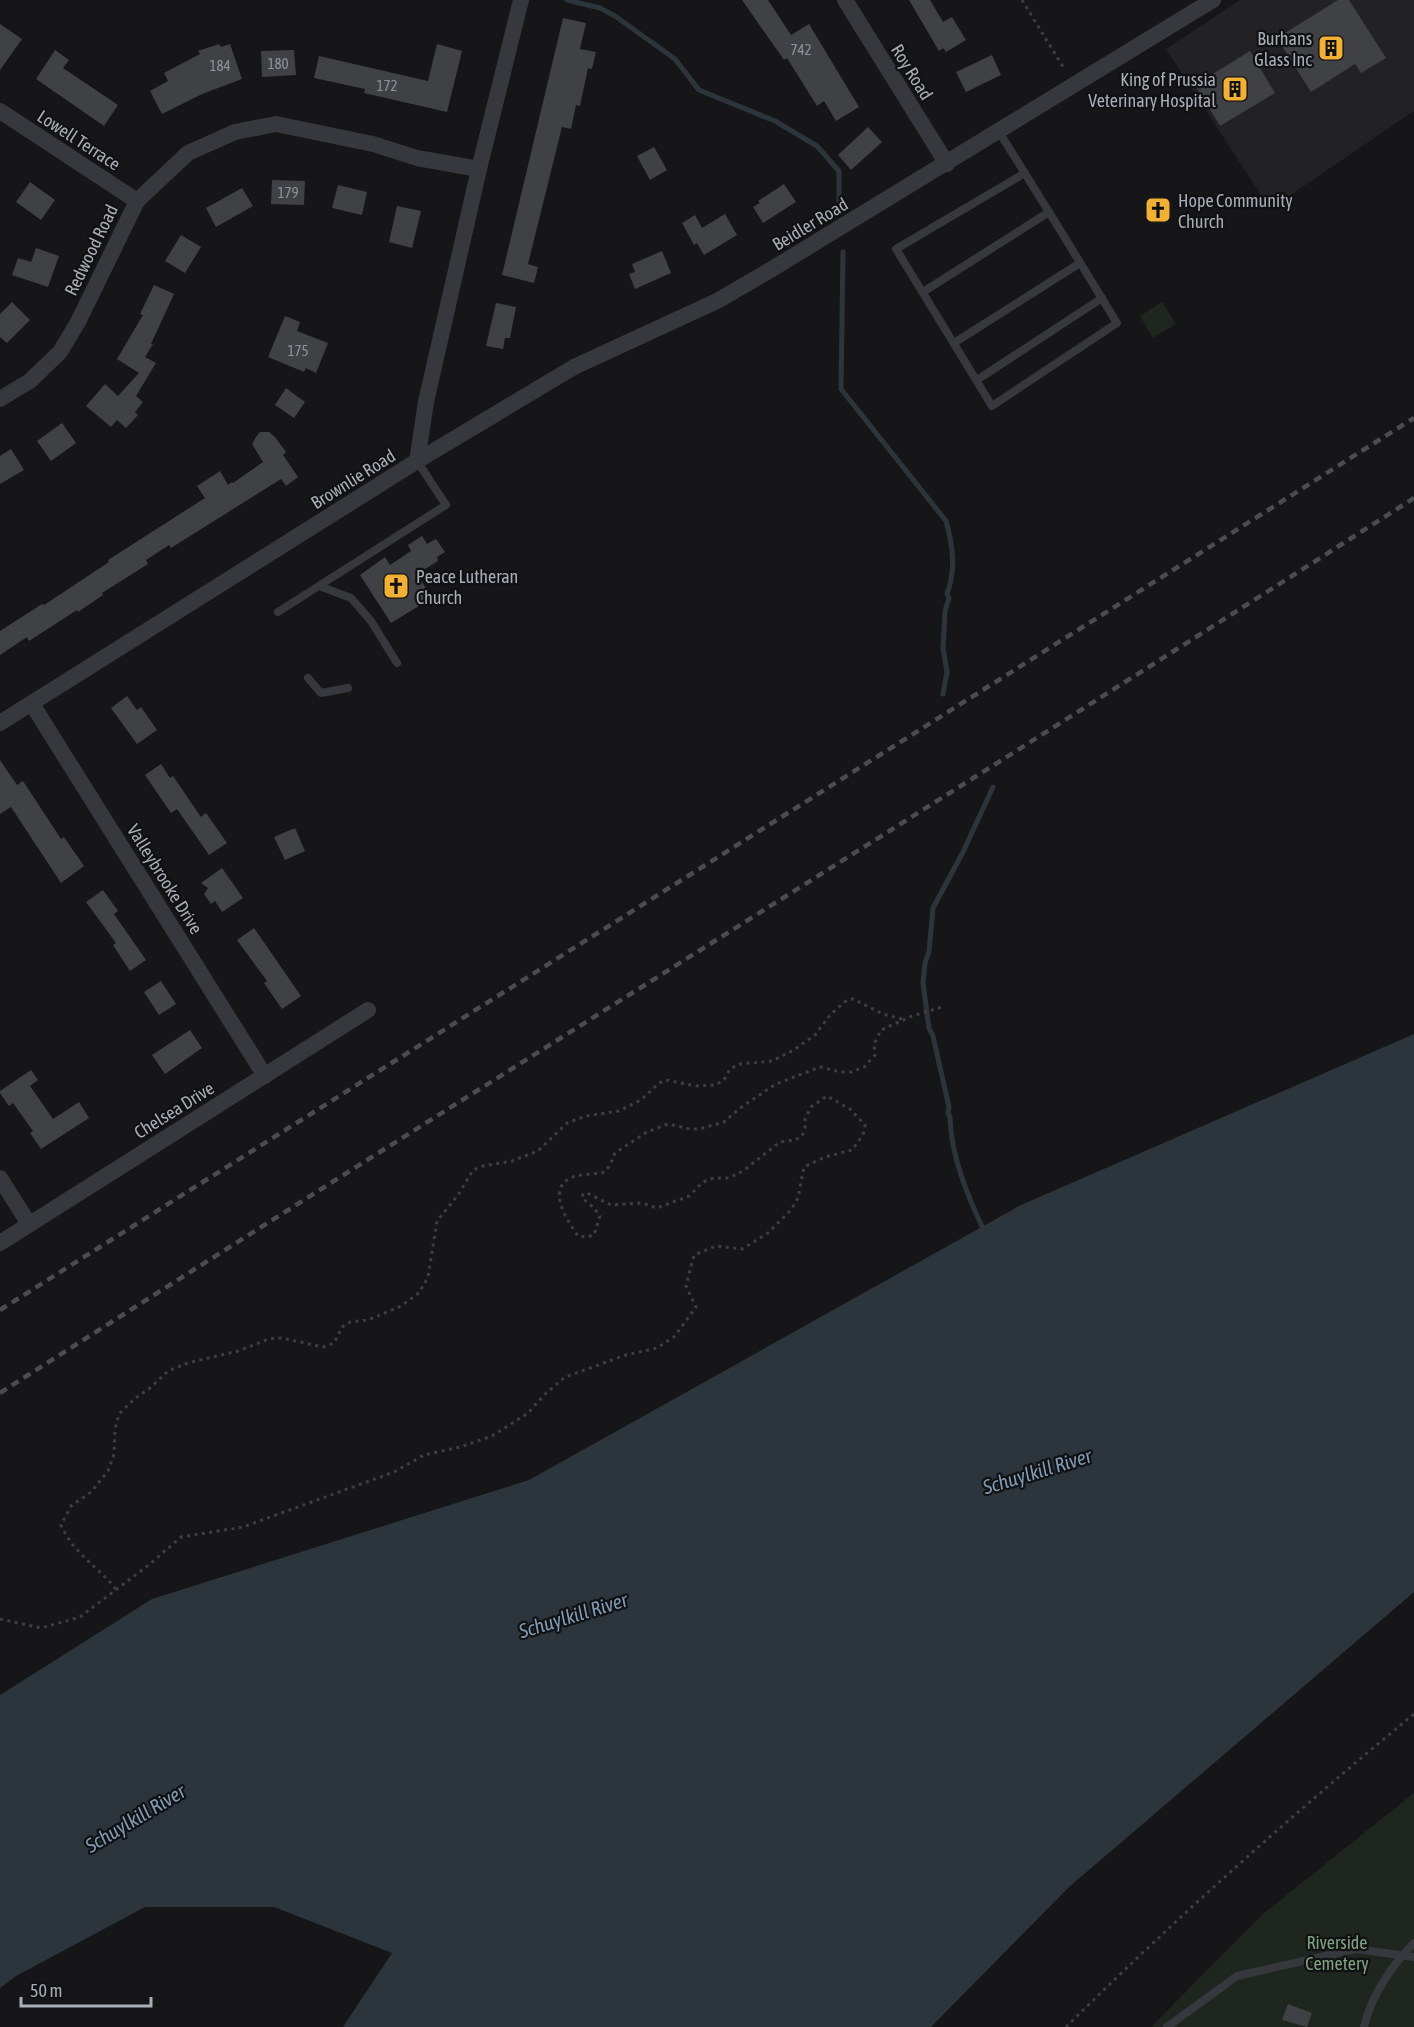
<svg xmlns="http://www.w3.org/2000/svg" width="1414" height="2027" viewBox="0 0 1414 2027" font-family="'Asap Condensed',sans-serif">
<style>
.built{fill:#222225}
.green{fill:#1e261f}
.water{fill:#2c353c}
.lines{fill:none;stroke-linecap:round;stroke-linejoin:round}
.stream{stroke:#2c353c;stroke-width:5}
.building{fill:#404145}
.path{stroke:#3d3f44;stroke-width:3;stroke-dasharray:3 4.5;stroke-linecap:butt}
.service{stroke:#37383d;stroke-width:8}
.minor{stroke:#37383d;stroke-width:16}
.rail{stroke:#4a4c52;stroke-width:4.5;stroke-dasharray:8 6;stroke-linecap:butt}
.labels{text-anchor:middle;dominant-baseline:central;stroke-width:4.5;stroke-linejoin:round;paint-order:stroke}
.number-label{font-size:15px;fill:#8e929b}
.poi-label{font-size:18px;fill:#a8adb8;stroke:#111113;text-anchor:end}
.street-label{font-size:18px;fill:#a8adb8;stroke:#111113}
.park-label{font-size:18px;fill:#7fa381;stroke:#111113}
.water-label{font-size:20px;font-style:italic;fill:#7f9bb3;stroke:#111113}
</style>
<rect width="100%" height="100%" fill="#161618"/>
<!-- built -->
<path class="built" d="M1240,0H1414V111L1270,209L1166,49Z"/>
<!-- green -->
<g class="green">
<path d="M1162,302L1176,324L1153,338L1140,316Z"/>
<path d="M1414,1793V2027H1151L1264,1913Z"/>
</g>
<!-- water -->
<path class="water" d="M1414,1034V1592L1069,1887L931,2027H343L392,1953L274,1907H145L16,1976L0,1988V1695L152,1599L529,1480L1021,1205Z"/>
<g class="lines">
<!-- stream -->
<g class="stream">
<path d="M567,0L600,8L615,16L675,59L699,90L775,121L817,146L839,171V201"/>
<path d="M843,252L841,389L946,521C953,546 956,570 947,594L949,598L945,611L943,648L947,672L943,694"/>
<path d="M985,1233C968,1197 951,1157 950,1117L948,1113L949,1107L933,1036L929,1028L923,983L925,963L929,952L933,908L963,852L993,787"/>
</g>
</g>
<!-- building -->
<g class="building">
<path d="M742,0H768L791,35L809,24L859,107L836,121L824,101L817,106L787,58L784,60Z"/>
<path d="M909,0H930L943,22L952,17L966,40L946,52L943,48L939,51Z"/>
<path d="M1338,0H1349L1386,58L1361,73L1355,64L1311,92L1277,38Z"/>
<path d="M563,18L586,23L580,49L596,52L592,69L588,68L580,106L576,105L571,129L562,127L528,264L538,267L534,283L502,275Z"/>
<path d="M0,24L22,39L0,70Z"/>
<path d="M219,44L221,47L230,44L242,79L202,94L162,114L150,91L168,81L164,73L200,54L198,51Z"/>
<path d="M437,44L462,51L447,112L364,93L365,89L314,78L319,56L428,81Z"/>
<path d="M55,50L69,60L63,68L118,105L104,126L36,79Z"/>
<path d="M294,50L296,75L262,77L261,51Z"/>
<path d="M1250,51L1275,93L1220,126L1195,85Z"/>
<path d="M992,55L1001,75L966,92L956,72Z"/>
<path d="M868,127L882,142L851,170L838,155Z"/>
<path d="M654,147L667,170L650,180L637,156Z"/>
<path d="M272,180L305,181L304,205L271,204Z"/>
<path d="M30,182L55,200L41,220L16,202Z"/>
<path d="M784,184L796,202L763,223L753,207L760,203L758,201Z"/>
<path d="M338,185L367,192L362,215L332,208Z"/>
<path d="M242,188L253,206L216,227L206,208Z"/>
<path d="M397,206L421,211L412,248L389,242Z"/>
<path d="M725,214L737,235L704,255L697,243L694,245L682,223L695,215L702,228Z"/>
<path d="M181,235L201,247L185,273L165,261Z"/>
<path d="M36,248L59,256L48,287L12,275L18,258L31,262Z"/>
<path d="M662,251L671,273L635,289L629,274L635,272L632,264Z"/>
<path d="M154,285L174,294L151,344H153L145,357L156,363L136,396L143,402L135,412L138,415L126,428L117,420L111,427L86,406L105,384L118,396L139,373L117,359L143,315L140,314Z"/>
<path d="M12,302L30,320L7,343L0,337V314Z"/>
<path d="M496,303L516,307L510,338H505L503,349L486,346Z"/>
<path d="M285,316L300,322L297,331L328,343L316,373L306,368L304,372L268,357Z"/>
<path d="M286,388L305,402L294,418L275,405Z"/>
<path d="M62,423L76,443L51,461L37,441Z"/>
<path d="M260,432H269L275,437L286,452L283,455L298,477L286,486L281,479L171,548L169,545L146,560L148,564L102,593L103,595L78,612L77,610L29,641L27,637L0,655V631L42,604L44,605L109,562L108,560L205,498L197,486L220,471L228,485L232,482L233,483L263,462L252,444L256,437Z"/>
<path d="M11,449L24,470L0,484V456Z"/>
<path d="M422,536L427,544L436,539L445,552L437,557L438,561L417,574L432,598L391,623L360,575L385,557L390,565L411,551L408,545Z"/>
<path d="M127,696L137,710L141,707L157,730L137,744L111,708Z"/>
<path d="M0,760L17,785L23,781L61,839L64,837L84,866L61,883L11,807L0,814Z"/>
<path d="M161,764L170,778L173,776L201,817L206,813L227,843L209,855L177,809L171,813L145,775Z"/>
<path d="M295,828L305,851L285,860L274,837Z"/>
<path d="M222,868L243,898L222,912L215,901L211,904L204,894L208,888L201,883Z"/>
<path d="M103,890L118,911L114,914L146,960L130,971L113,945L116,943L86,902Z"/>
<path d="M254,928L301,996L282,1009L264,983L267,981L237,940Z"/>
<path d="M161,981L176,1004L159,1015L144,992Z"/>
<path d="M190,1030L202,1048L165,1074L152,1055Z"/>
<path d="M31,1070L38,1080L30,1086L53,1119L79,1102L89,1118L41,1149L30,1133L33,1131L13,1103L9,1106L0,1093V1091Z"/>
<path d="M1288,2004L1312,2013L1307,2027L1282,2020Z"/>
</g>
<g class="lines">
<!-- path -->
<g class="path">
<path d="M1022,0L1065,70"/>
<path d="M116,1589C97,1566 73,1553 61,1525L71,1506L91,1492L108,1471L114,1454L115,1429L119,1414L134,1399L150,1388L168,1371L188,1363L238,1351L269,1339L282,1338L323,1347L334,1343L342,1327L350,1322L368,1320L399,1307L419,1293L428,1277L437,1221L458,1195L473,1170L483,1166L512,1161L538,1151L567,1123L586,1116L619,1111L641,1100L659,1083L666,1080L696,1086L715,1085L724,1080L730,1069L739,1064L772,1061L792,1051L815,1035L830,1015L847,1000L853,999L883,1014L902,1019"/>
<path d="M0,1619L41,1628L80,1617L150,1564L181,1537L243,1527L394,1472L424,1455L460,1447L492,1436L528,1413L544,1395L565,1377L626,1355L657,1348L675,1336L696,1307L686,1286L694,1255L716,1246L742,1249L768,1233L791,1210L798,1198L804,1167L825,1157L852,1150L863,1135L865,1125L850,1109L827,1096L811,1107L805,1119V1128L802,1136L795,1140L780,1142L743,1171L729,1178H714L703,1182L689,1196L657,1208L642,1203L611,1205L587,1193L583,1194L582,1198L593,1207L600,1216L594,1235L587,1237L578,1236C566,1219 544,1185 576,1176C585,1174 596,1174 605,1172L610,1165L615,1153L647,1132L668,1124L690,1129H699L724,1122L740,1108L776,1084L820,1067L841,1072H852L864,1067L875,1055L874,1044L881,1030L912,1016L942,1007"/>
<path d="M1066,2027C1177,1917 1294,1813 1414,1714"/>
</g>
<!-- service -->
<g class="service">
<path d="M999,132C1039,195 1078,259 1117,323L992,406L896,249L1025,173"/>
<path d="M923,292L1049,212"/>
<path d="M954,343L1080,263"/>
<path d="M977,380L1102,298"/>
<path d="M319,586L351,598L371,621L397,663"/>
<path d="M278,612L446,505L417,461"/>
<path d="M308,678L321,693L348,688"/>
<path d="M1167,2027L1237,1976L1356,1949L1414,1957"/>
<path d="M1364,2027C1371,1996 1392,1965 1414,1943"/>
</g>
<!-- minor -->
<g class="minor">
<path d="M845,0L947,164"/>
<path d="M0,111L137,201"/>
<path d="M0,399L30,381L60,352L78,322L137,201L188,153L235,132L276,124L373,144L417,158L479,169"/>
<path d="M417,461L574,367L717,301L772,269L1213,0"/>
<path d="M32,704L265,1076"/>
<path d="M0,723L417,461L426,402L479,169L521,0"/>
<path d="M0,1178L29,1224"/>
<path d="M0,1243L368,1010"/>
</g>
<!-- rail -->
<g class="rail">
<path d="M0,1310L1414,418"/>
<path d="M0,1393C470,1093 944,799 1414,498"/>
</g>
</g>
<!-- icons -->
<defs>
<g id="building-square" transform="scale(1.35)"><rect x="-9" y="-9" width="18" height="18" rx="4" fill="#f2b134" stroke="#111113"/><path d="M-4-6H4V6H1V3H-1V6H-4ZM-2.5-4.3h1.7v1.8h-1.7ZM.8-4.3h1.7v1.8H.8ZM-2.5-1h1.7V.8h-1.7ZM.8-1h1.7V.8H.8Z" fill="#111"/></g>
<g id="church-square" transform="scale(1.35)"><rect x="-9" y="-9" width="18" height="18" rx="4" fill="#f2b134" stroke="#111113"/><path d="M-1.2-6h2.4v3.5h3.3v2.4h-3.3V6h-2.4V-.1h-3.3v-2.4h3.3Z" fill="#111"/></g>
</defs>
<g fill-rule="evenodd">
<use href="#building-square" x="1331" y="48"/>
<use href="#building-square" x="1235" y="89"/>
<use href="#church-square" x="1158" y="210"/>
<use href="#church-square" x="396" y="586"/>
</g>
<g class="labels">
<!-- number labels -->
<g class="number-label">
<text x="801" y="49">742</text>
<text x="278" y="63">180</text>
<text x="220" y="65">184</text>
<text x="387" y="85">172</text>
<text x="288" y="192">179</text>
<text x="298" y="350">175</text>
</g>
<!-- poi labels -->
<g class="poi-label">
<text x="1312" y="38">Burhans<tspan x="1312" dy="21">Glass Inc</tspan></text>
<text x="1216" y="79">King of Prussia<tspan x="1216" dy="21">Veterinary Hospital</tspan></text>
<text x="1178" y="200" text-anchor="start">Hope Community<tspan x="1178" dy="21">Church</tspan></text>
<text x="416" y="576" text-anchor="start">Peace Lutheran<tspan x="416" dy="21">Church</tspan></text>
</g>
<!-- street labels -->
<g class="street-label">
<text transform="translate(912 72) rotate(58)">Roy Road</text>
<text transform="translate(79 140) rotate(33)">Lowell Terrace</text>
<text transform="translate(810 224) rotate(-31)">Beidler Road</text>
<text transform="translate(91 250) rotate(-64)">Redwood Road</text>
<text transform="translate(353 479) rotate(-32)">Brownlie Road</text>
<text transform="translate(165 879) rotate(58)">Valleybrooke Drive</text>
<text transform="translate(174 1110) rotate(-32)">Chelsea Drive</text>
</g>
<!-- park labels -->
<g class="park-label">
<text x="1337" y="1942">Riverside<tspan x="1337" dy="21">Cemetery</tspan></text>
</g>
<!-- water labels -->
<g class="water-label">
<text transform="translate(1037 1471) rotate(-17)">Schuylkill River</text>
<text transform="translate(573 1615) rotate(-17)">Schuylkill River</text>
<text transform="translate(135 1818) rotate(-31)">Schuylkill River</text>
</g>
</g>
<!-- scale -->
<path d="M21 1997v9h130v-9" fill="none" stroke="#a8adb8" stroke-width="3"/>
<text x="30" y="1997" font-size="18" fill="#a8adb8" stroke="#111113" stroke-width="4.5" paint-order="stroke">50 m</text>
</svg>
